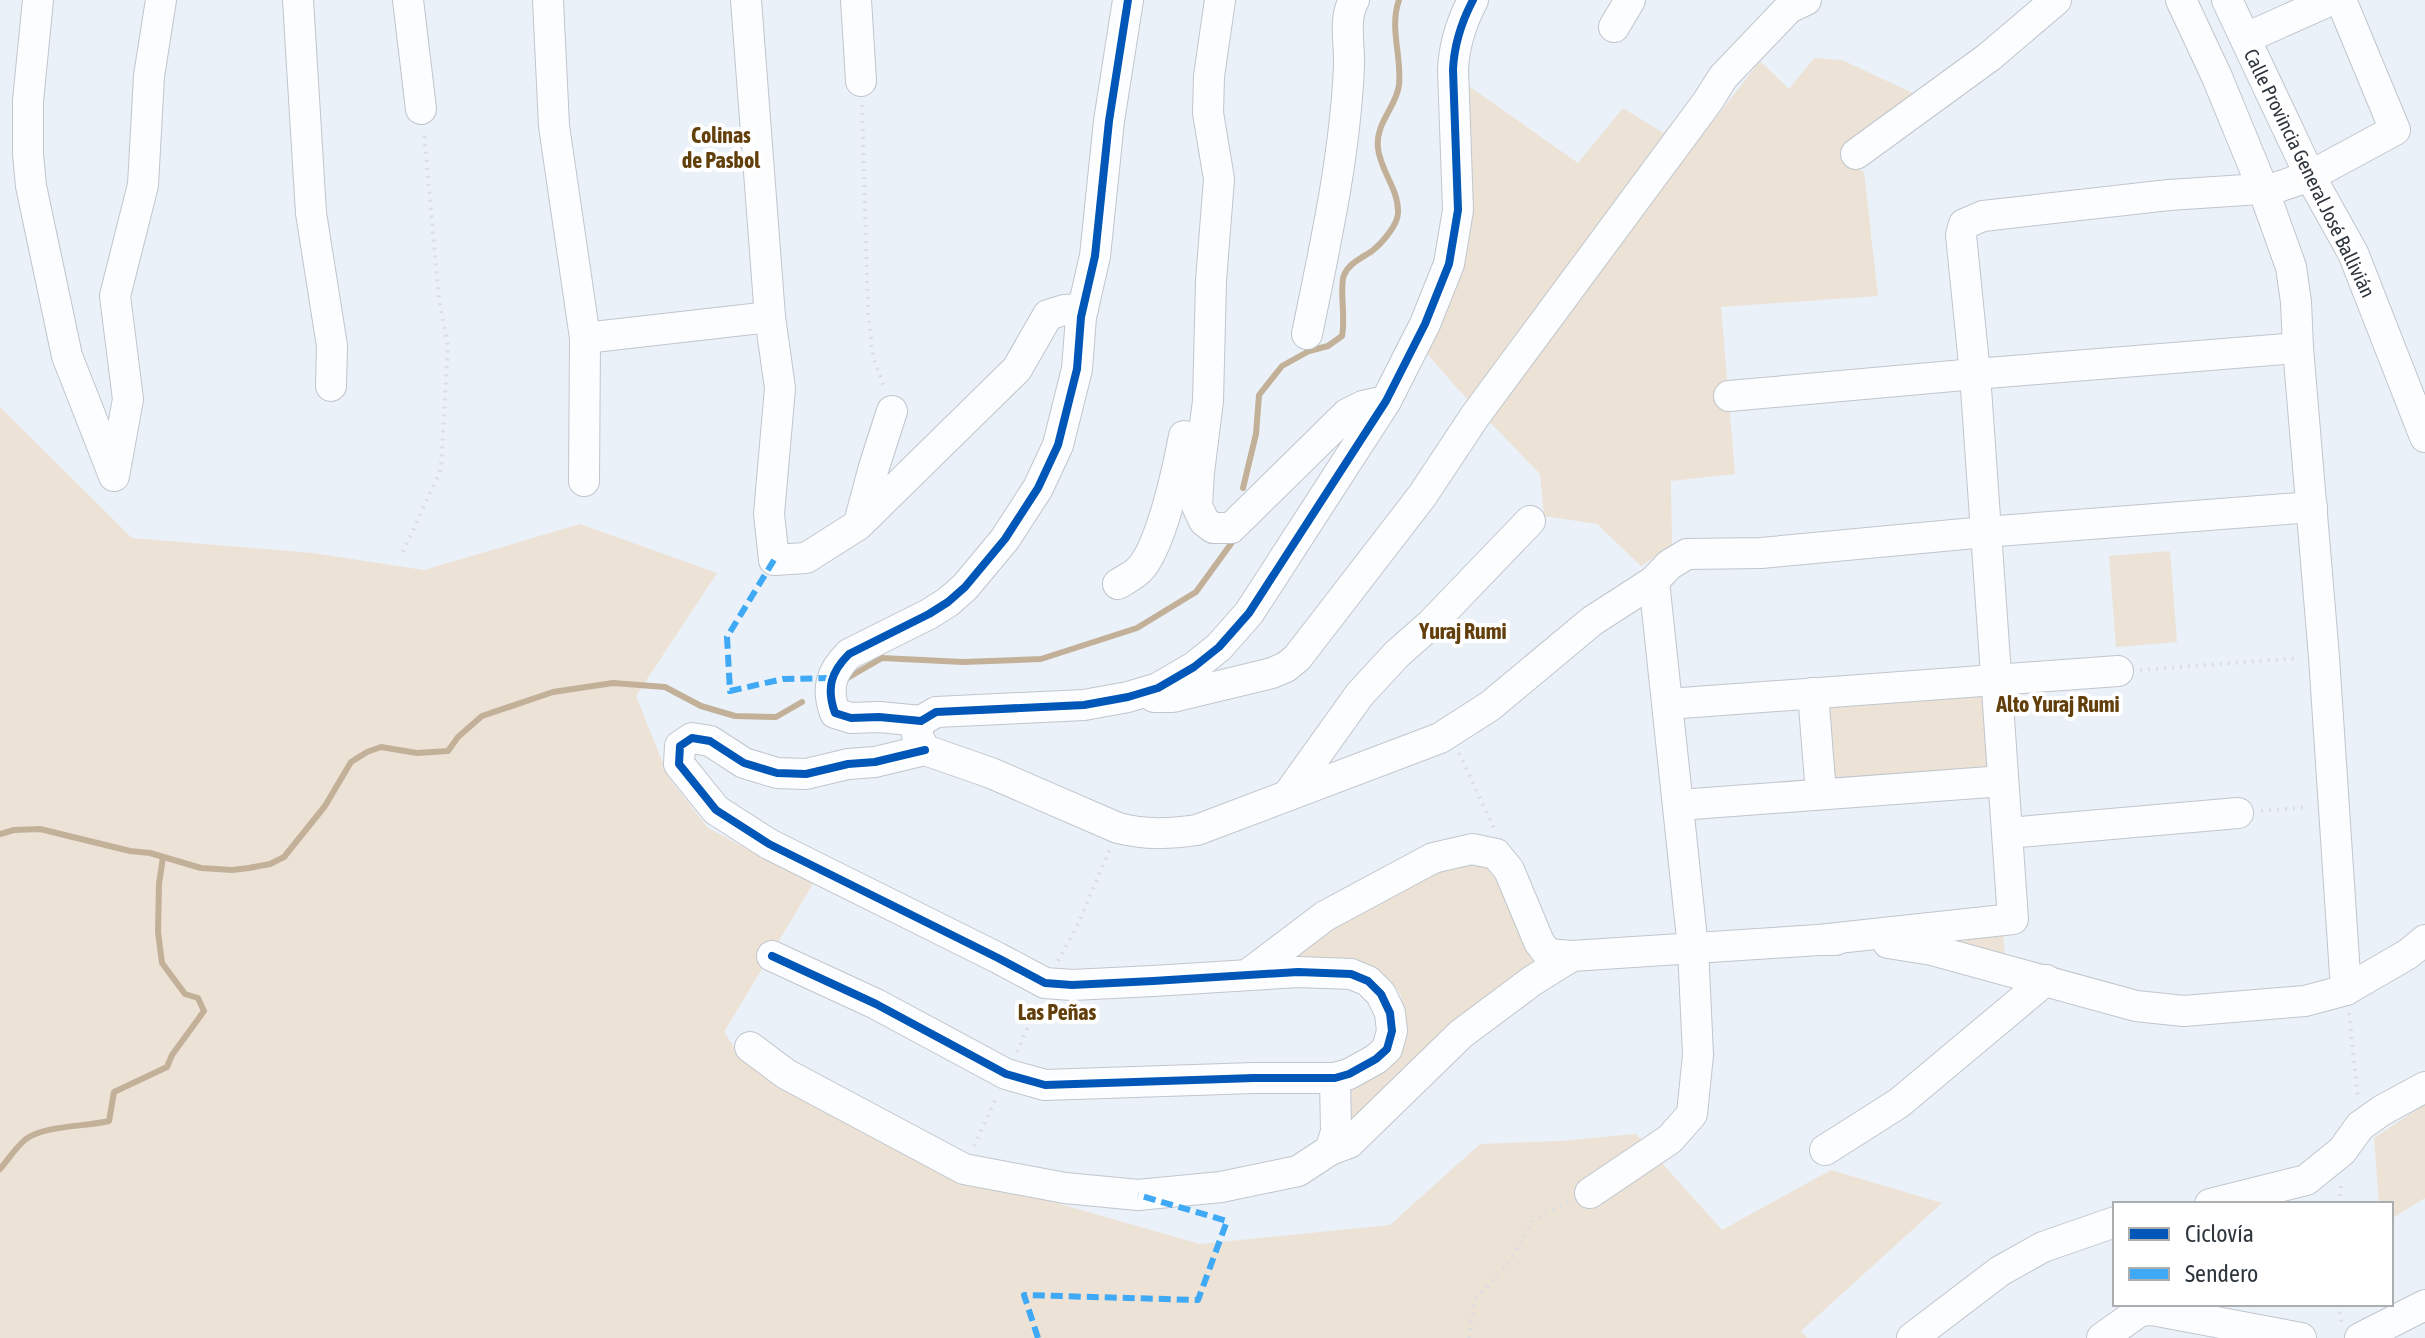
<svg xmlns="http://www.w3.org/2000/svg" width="2425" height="1338" viewBox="0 0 2425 1338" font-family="'Asap Condensed',sans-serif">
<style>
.green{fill:#ede2d6}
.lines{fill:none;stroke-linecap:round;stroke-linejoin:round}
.stream{stroke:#c3b099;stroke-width:6}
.minor-casing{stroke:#c0c6cd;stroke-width:32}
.path{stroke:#dddee0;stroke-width:4;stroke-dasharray:2 6;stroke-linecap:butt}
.minor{stroke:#fcfdfe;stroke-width:30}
.quiet{stroke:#3fa9f5;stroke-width:6;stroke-dasharray:12 6;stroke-linecap:butt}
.cycleway-casing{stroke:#fff;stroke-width:13}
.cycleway{stroke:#0057b8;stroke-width:8}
.labels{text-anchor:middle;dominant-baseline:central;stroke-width:8;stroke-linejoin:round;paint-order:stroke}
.street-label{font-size:20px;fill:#2d353d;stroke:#fff}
.neighbourhood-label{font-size:22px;font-weight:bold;fill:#63400b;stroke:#fff}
</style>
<rect width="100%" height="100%" fill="#ebf1f8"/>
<!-- green -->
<g class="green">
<path d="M1814,58L1842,60L1919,96L1839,156L1864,172L1878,296L1721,307L1735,474L1671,481L1672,545L1641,566L1597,524L1544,516L1540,474L1457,388L1427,354C1441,320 1460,285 1467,249C1477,199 1466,134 1463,82L1578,163L1623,108L1663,133L1686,106L1711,124L1760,61L1789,89Z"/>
<path d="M0,407L132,538L313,553L424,570L580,524L717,573L636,696L669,778L708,828L813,884L724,1032L741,1057L976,1180L1200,1244L1390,1225L1480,1144L1560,1141L1636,1134L1722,1230L1831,1170L1942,1203L1801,1331L1807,1338H0Z"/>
<path d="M2170,551L2177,642L2116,647L2109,556Z"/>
<path d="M1987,688L1994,770L1827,783L1820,701Z"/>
<path d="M1475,861L1492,871L1536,955L1537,964L1347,1132L1348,1085L1405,1025C1404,1016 1404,1003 1400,994C1381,953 1312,962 1275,964L1402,883Z"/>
<path d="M2003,928L2005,958L1913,937Z"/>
<path d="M2425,1104V1198L2391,1219V1204H2379L2374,1138Z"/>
</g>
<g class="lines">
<!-- stream -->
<g class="stream">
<path d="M1243,488L1256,434L1259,395L1282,366L1309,351L1328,346L1342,336C1346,318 1339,289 1344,275C1349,263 1362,258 1372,251C1382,243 1399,224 1398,211C1398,188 1380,170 1378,148C1375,123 1396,108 1399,85C1402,57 1389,28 1399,0"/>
<path d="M844,680L882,658L963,662L1041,659L1137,628L1196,592L1233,541"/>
<path d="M0,834L14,830L40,829L130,851L150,853L201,868L232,870L249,868L270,864L284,857L325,806L351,762L367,752L381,747L417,753L448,751L458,737L482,716L553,692L613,683L665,687L701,706L735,716L776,717L802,702"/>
<path d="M0,1169C8,1160 16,1147 26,1139C45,1125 85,1127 109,1121L114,1092L167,1067L172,1055L204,1011L198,998L185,994L162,963L158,932L159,884L163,857"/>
</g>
<!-- minor casing -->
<g class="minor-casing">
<g id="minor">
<path d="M38,0L28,101V154L31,186L67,356L114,476L128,399L115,296L143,185L149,76L161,0"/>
<path d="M298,0L311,213L332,346L331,386"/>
<path d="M408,0L421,109"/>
<path d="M548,0L554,126L585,338L584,481"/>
<path d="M746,0L770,317L780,388L769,514L774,560L806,558L858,525L1017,369L1048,315L1064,310L1083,309"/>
<path d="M856,0L861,81"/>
<path d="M1128,0L1109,121L1095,256L1081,317L1077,369L1058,445L1038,488L1005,539L965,587L948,602L929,614L849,654C831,672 826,688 835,713L851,718L879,717L921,721L936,712L1084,705L1128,697L1158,688L1194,667L1219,647L1249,613L1386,401L1425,324L1449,264L1458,210L1453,70C1454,44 1461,23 1473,0"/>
<path d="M1220,0L1209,76L1208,113L1219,179L1211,281L1208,401L1199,472L1197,506L1204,521L1213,528H1231L1347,414L1363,406L1386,401"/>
<path d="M2181,0L2217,77L2263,189L2291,267L2296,302L2298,348L2324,657L2346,990"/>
<path d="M2227,0L2310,176L2353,253L2425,437"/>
<path d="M1614,27L1630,0"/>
<path d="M2246,38L2331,0"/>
<path d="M1856,154L1989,57L2056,0"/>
<path d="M1307,334C1325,246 1345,157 1349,66C1350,45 1343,19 1354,0"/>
<path d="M585,338L770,317"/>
<path d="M1729,396L1975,374L2298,348"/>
<path d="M859,523L874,467L892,411"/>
<path d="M1118,584C1124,580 1133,576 1139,570C1161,548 1178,468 1184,436"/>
<path d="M1813,693L1821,794"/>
<path d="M1154,697H1173L1272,673L1286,667L1297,658L1422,496L1475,416L1708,101L1723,77L1789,8L1806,0"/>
<path d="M1668,704L2118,671"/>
<path d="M918,731L917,735L925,750L991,773L1118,828C1146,835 1169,834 1197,830L1440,738L1490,706L1592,621L1654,581L1669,565L1687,554L1761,553L1985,532L2312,507"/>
<path d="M1287,796L1360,694L1397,654L1431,624L1530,521"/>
<path d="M1679,805L2003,781"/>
<path d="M2008,833L2238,813"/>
<path d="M1819,940L2013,919L1975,374L1961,235L1964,224L1983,216L2169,195L2275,188L2310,176L2395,130L2341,0"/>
<path d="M1888,943L1932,950L2136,1006L2184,1011L2305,1001L2346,990L2408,954L2425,940"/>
<path d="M772,956L876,1004L1006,1074L1045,1085L1254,1078H1335L1349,1074L1376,1059L1387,1049L1392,1031L1390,1013L1381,994L1368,981L1351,974L1298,972L1153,981L1072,985L1045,983L998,958L769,844L716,810L679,764L680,746L692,738L710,741L744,763L777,773L806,774L848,764L875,762L925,750"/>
<path d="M1247,975L1325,916L1433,858L1472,849L1496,854L1509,870L1539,942L1548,954L1572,956L1819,940H1836"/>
<path d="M750,1047L786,1074L964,1169L1065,1188L1138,1195L1221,1187L1298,1171L1330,1150L1336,1132L1335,1078"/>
<path d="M1330,1150L1349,1143L1461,1034L1532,981L1572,956"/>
<path d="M1825,1150L1899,1103L2046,980"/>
<path d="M1590,1193L1670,1139L1692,1114L1698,1055L1693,948L1654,581"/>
<path d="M2210,1204L2306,1180L2342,1151L2360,1126L2381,1111L2425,1087"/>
<path d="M1912,1338L2000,1271L2043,1247L2115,1222"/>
<path d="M2102,1338L2140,1311L2152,1310L2301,1338"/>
<path d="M2360,1338L2425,1305"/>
</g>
</g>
<!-- path -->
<g class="path">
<path d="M862,105L868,311L873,356L885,390"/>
<path d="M403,552L441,469L448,346L439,300L424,132"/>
<path d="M2140,670L2299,658"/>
<path d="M1459,753L1494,828"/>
<path d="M2261,811L2308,807"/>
<path d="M1058,961L1078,924L1110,849"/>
<path d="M2349,1013L2358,1099"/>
<path d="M1017,1052L1037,1005"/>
<path d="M974,1146L997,1096"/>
<path d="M2340,1204L2341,1182"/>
<path d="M2338,1304L2342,1324"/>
<path d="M1469,1338L1474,1301L1509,1263L1533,1220L1569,1202"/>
</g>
<!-- minor -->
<use href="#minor" class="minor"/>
<!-- quiet -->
<g class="quiet">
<path d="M774,560L727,637L730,691L783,679L831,678"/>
<path d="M1038,1338L1024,1295L1198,1300L1227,1221L1138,1195"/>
</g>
<!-- cycleway casing -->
<g class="cycleway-casing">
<g id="cycleway">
<path d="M1128,0L1109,121L1095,256L1081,317L1077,369L1058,445L1038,488L1005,539L965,587L948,602L929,614L849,654C831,672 826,688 835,713L851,718L879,717L921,721L936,712L1084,705L1128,697L1158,688L1194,667L1219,647L1249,613L1386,401L1425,324L1449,264L1458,210L1453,70C1454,44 1461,23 1473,0"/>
<path d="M772,956L876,1004L1006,1074L1045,1085L1254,1078H1335L1349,1074L1376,1059L1387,1049L1392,1031L1390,1013L1381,994L1368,981L1351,974L1298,972L1153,981L1072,985L1045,983L998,958L769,844L716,810L679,764L680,746L692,738L710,741L744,763L777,773L806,774L848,764L875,762L925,750"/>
</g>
</g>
<!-- cycleway -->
<use href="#cycleway" class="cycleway"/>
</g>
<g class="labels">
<!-- street labels -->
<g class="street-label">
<text transform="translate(2310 173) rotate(64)">Calle Provincia General José Ballivián</text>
</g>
<!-- neighbourhood labels -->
<g class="neighbourhood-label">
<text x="721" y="135">Colinas<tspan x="721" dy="25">de Pasbol</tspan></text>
<text x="1463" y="631">Yuraj Rumi</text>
<text x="2058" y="704">Alto Yuraj Rumi</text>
<text x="1057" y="1012">Las Peñas</text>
</g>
</g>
<!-- legend -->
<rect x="2113" y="1202" width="280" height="104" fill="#ffffff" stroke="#abaeb1" stroke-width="2"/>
<rect x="2129" y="1228" width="40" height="12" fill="#0057b8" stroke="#abaeb1" stroke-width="2"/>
<text x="2185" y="1242" font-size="24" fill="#2d353d">Ciclovía</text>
<rect x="2129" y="1268" width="40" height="12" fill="#3fa9f5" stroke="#abaeb1" stroke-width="2"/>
<text x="2185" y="1282" font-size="24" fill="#2d353d">Sendero</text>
</svg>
